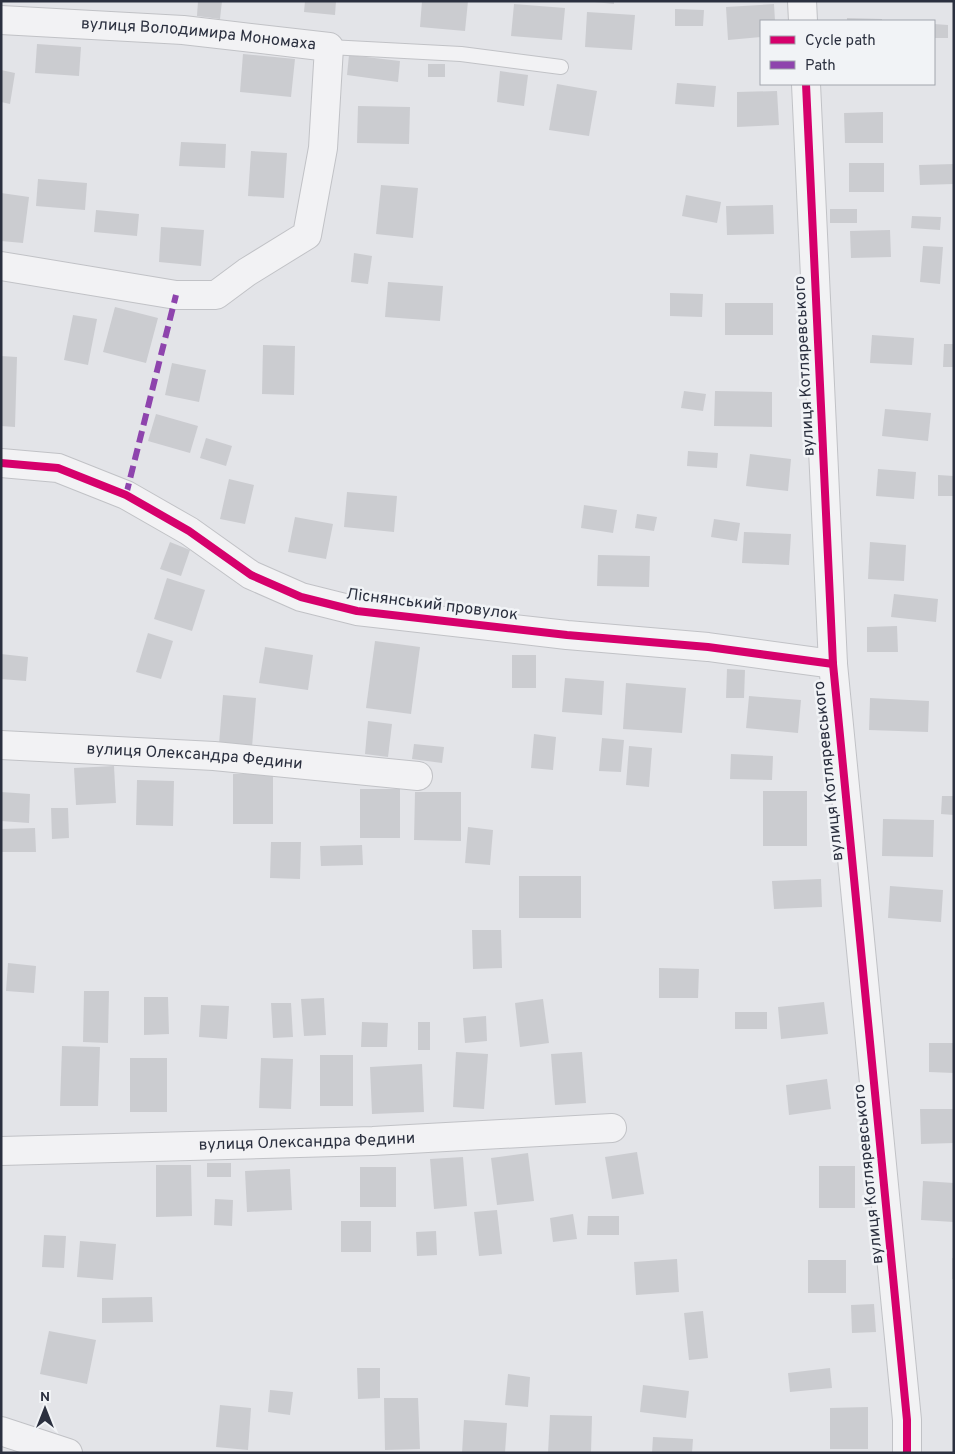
<svg xmlns="http://www.w3.org/2000/svg" width="955" height="1454" viewBox="0 0 955 1454" font-family="Overpass,sans-serif">
<style>
.building{fill:#cbccd0}
.lines{fill:none;stroke-linecap:round;stroke-linejoin:round}
.service-casing{stroke:#c1c2c6;stroke-width:16}
.minor-casing{stroke:#c1c2c6;stroke-width:30}
.service{stroke:#f2f2f4;stroke-width:14}
.minor{stroke:#f2f2f4;stroke-width:28}
.quiet{stroke:#8e44ad;stroke-width:6;stroke-dasharray:12 6;stroke-linecap:butt}
.cycleway-casing{stroke:#f1f3f6;stroke-width:11}
.cycleway{stroke:#d6006c;stroke-width:8}
.labels{text-anchor:middle;dominant-baseline:central;stroke-width:5;stroke-linejoin:round;paint-order:stroke}
.street-label{font-size:16px;fill:#2b303f;stroke:#f1f3f6}
</style>
<rect width="100%" height="100%" fill="#e3e4e8"/>
<!-- building -->
<g class="building">
<path d="M198,1H222L220,19L197,16Z"/>
<path d="M305,1H336L335,15L304,12Z"/>
<path d="M422,1H468L465,31L420,27Z"/>
<path d="M585,1H614V4Z"/>
<path d="M514,4L565,8L562,40L511,36Z"/>
<path d="M774,4L775,21H761V37L728,40L726,7Z"/>
<path d="M675,9L704,10L703,26H675Z"/>
<path d="M587,12L635,15L632,50L585,47Z"/>
<path d="M847,18L882,19V21H847Z"/>
<path d="M934,24L948,25V38H934Z"/>
<path d="M37,44L81,47L79,76L35,73Z"/>
<path d="M243,54L295,59L291,97L240,92Z"/>
<path d="M349,55L400,61L398,82L347,75Z"/>
<rect x="428" y="64" width="17" height="13"/>
<path d="M1,70L15,73L10,104L1,102Z"/>
<path d="M500,71L528,75L524,106L497,102Z"/>
<path d="M677,83L716,86L714,107L675,104Z"/>
<path d="M557,84L597,91L589,136L549,130Z"/>
<path d="M777,91L779,125L737,127V92Z"/>
<path d="M358,106L410,107L409,144L357,143Z"/>
<path d="M883,112V143H845L844,113Z"/>
<path d="M181,142L226,144L225,168L179,166Z"/>
<path d="M251,151L287,153L284,198L248,196Z"/>
<rect x="849" y="163" width="35" height="29"/>
<path d="M954,164V184L920,185L919,165Z"/>
<path d="M38,179L87,183L85,210L36,206Z"/>
<path d="M381,185L418,188L413,238L376,234Z"/>
<path d="M1,193L29,197L23,243L1,241Z"/>
<path d="M686,195L721,202L717,223L682,216Z"/>
<path d="M773,205L774,234L727,235L726,206Z"/>
<rect x="830" y="209" width="27" height="14"/>
<path d="M96,210L139,214L137,236L94,232Z"/>
<path d="M912,216L941,217L940,230L911,228Z"/>
<path d="M161,227L204,230L201,266L159,262Z"/>
<path d="M890,230L891,257L851,258L850,231Z"/>
<path d="M923,246L943,247L940,284L920,282Z"/>
<path d="M354,253L372,256L368,284L351,282Z"/>
<path d="M388,282L443,286L440,321L385,317Z"/>
<path d="M670,293L703,294L702,317L670,316Z"/>
<rect x="725" y="303" width="48" height="32"/>
<path d="M115,307L158,318L146,363L103,352Z"/>
<path d="M73,315L97,319L88,365L64,360Z"/>
<path d="M872,335L914,338L912,365L870,363Z"/>
<path d="M944,344H954V367H943Z"/>
<path d="M263,345L295,346L294,395L262,394Z"/>
<path d="M1,356L17,357L15,427L1,426Z"/>
<path d="M172,363L206,370L199,402L165,395Z"/>
<path d="M684,391L706,394L703,411L681,408Z"/>
<path d="M715,391L772,392V427L714,426Z"/>
<path d="M885,409L931,413L928,441L882,436Z"/>
<path d="M156,414L198,426L190,453L148,441Z"/>
<path d="M206,438L232,446L226,466L200,458Z"/>
<path d="M688,451L718,453L717,468L687,466Z"/>
<path d="M750,454L791,459L788,491L746,486Z"/>
<path d="M878,469L916,472L914,499L876,496Z"/>
<path d="M938,475L954,476V496H938Z"/>
<path d="M229,479L254,485L245,524L220,519Z"/>
<path d="M347,492L397,496L394,532L344,527Z"/>
<path d="M584,505L617,510L613,533L581,528Z"/>
<path d="M637,514L657,517L654,531L635,528Z"/>
<path d="M295,517L333,524L326,559L288,552Z"/>
<path d="M714,519L740,523L737,541L711,537Z"/>
<path d="M744,532L791,534L789,565L742,563Z"/>
<path d="M170,542L190,550L181,576L160,569Z"/>
<path d="M870,542L906,545L904,581L868,579Z"/>
<path d="M598,555L650,556L649,587L597,586Z"/>
<path d="M167,578L205,590L192,631L154,619Z"/>
<path d="M894,594L938,599L936,622L891,617Z"/>
<path d="M897,626L898,652H867V627Z"/>
<path d="M148,633L173,641L161,679L136,672Z"/>
<path d="M375,641L420,647L411,714L366,708Z"/>
<path d="M265,647L313,655L308,690L259,683Z"/>
<path d="M1,654L28,657L26,681L1,679Z"/>
<rect x="512" y="655" width="24" height="33"/>
<path d="M727,669L745,670L744,698H726Z"/>
<path d="M565,678L604,681L602,715L562,712Z"/>
<path d="M626,683L686,688L682,733L623,729Z"/>
<path d="M223,695L256,698L252,747L219,744Z"/>
<path d="M749,696L801,700L798,733L746,728Z"/>
<path d="M870,698L929,701L928,732L869,730Z"/>
<path d="M368,721L392,724L388,757L365,754Z"/>
<path d="M534,734L556,737L553,770L531,768Z"/>
<path d="M602,738L624,740L621,772L599,771Z"/>
<path d="M414,744L444,747L442,763L412,759Z"/>
<path d="M629,746L652,748L649,787L626,785Z"/>
<path d="M731,754L773,756L772,780L730,779Z"/>
<path d="M114,766L116,803L76,805L74,768Z"/>
<rect x="233" y="774" width="40" height="50"/>
<path d="M137,780L174,781L173,826L136,825Z"/>
<rect x="360" y="789" width="40" height="49"/>
<rect x="763" y="791" width="44" height="55"/>
<path d="M1,792L30,794L29,823L1,821Z"/>
<path d="M415,792H461V841L414,840Z"/>
<path d="M942,796H954V815L941,814Z"/>
<path d="M51,808H68L69,838L52,839Z"/>
<path d="M883,819L934,820L933,857L882,856Z"/>
<path d="M468,827L493,830L490,865L465,863Z"/>
<path d="M35,828L36,852H1V829Z"/>
<path d="M271,842H301L300,879L270,878Z"/>
<path d="M362,845L363,865L321,866L320,846Z"/>
<rect x="519" y="876" width="62" height="42"/>
<path d="M821,879L822,907L774,909L772,881Z"/>
<path d="M890,886L943,890L941,922L888,918Z"/>
<path d="M472,930H501L502,968L473,969Z"/>
<path d="M8,963L36,966L34,993L6,991Z"/>
<path d="M659,968L699,969L698,998H659Z"/>
<path d="M84,991H109L108,1043L83,1042Z"/>
<path d="M144,997H168L169,1034L144,1035Z"/>
<path d="M324,998L326,1035L304,1036L301,999Z"/>
<path d="M543,999L549,1043L520,1047L515,1003Z"/>
<path d="M824,1002L828,1034L781,1039L778,1007Z"/>
<path d="M271,1003H291L293,1037L273,1038Z"/>
<path d="M201,1005L229,1006L227,1039L199,1037Z"/>
<rect x="735" y="1012" width="32" height="17"/>
<path d="M486,1016L487,1041L465,1043L463,1018Z"/>
<path d="M362,1022L388,1023L387,1047H361Z"/>
<rect x="418" y="1022" width="12" height="28"/>
<path d="M929,1043H954V1073L929,1072Z"/>
<path d="M62,1046L100,1047L98,1106H60Z"/>
<path d="M456,1052L488,1054L484,1109L453,1107Z"/>
<path d="M582,1052L586,1103L555,1105L551,1054Z"/>
<rect x="320" y="1055" width="33" height="51"/>
<rect x="130" y="1058" width="37" height="54"/>
<path d="M261,1058L293,1059L291,1109L259,1108Z"/>
<path d="M422,1064L424,1112L372,1114L370,1067Z"/>
<path d="M827,1079L831,1109L789,1115L786,1085Z"/>
<path d="M920,1109H954V1143L921,1144Z"/>
<path d="M637,1152L644,1194L612,1199L605,1157Z"/>
<path d="M528,1153L534,1201L497,1205L491,1158Z"/>
<path d="M463,1157L467,1206L434,1209L430,1159Z"/>
<rect x="207" y="1163" width="24" height="14"/>
<path d="M156,1165H191L192,1216L156,1217Z"/>
<rect x="819" y="1166" width="36" height="42"/>
<rect x="360" y="1167" width="36" height="40"/>
<path d="M290,1169L292,1210L247,1212L245,1171Z"/>
<path d="M923,1181L954,1183V1222L921,1220Z"/>
<path d="M215,1199L233,1200L232,1226L214,1225Z"/>
<path d="M497,1210L502,1254L479,1256L474,1212Z"/>
<path d="M573,1214L577,1239L553,1242L550,1218Z"/>
<path d="M588,1216H619V1235H587Z"/>
<rect x="341" y="1221" width="30" height="31"/>
<path d="M436,1231L437,1255L417,1256L416,1232Z"/>
<path d="M44,1235L66,1236L64,1268L42,1267Z"/>
<path d="M80,1241L116,1244L113,1280L77,1277Z"/>
<rect x="952" y="1258" width="2" height="21"/>
<path d="M677,1259L679,1292L636,1295L634,1262Z"/>
<rect x="808" y="1260" width="38" height="33"/>
<path d="M152,1297L153,1322L102,1323V1298Z"/>
<path d="M874,1304L876,1332L852,1333L851,1305Z"/>
<path d="M703,1311L708,1358L689,1360L684,1313Z"/>
<path d="M49,1331L96,1340L87,1384L40,1374Z"/>
<path d="M357,1368H380V1398L358,1399Z"/>
<path d="M830,1368L832,1388L790,1392L788,1373Z"/>
<path d="M508,1374L530,1377L528,1407L505,1405Z"/>
<path d="M643,1385L689,1391L686,1418L640,1412Z"/>
<path d="M270,1390L293,1392L290,1415L268,1412Z"/>
<path d="M384,1398H418L420,1449L385,1450Z"/>
<path d="M220,1405L251,1408L248,1450L216,1447Z"/>
<path d="M868,1407V1449H830V1408Z"/>
<path d="M550,1415L592,1416L591,1453H548Z"/>
<path d="M464,1420L507,1423L505,1453H462Z"/>
<path d="M653,1437L693,1439L692,1453H652Z"/>
</g>
<g class="lines">
<!-- service casing -->
<g class="service-casing">
<path id="service" d="M329,47L461,54L561,67"/>
</g>
<!-- minor casing -->
<g class="minor-casing">
<g id="minor">
<path d="M802,1L803,21"/>
<path id="s1" d="M1,20L183,30L329,47L323,148L307,235L247,272L216,295H176L1,266"/>
<path d="M806,84L833,664L907,1420V1453"/>
<path d="M1,463L58,468L126,495L189,531L251,575L301,597L357,611L567,635L708,647L833,664"/>
<path id="s2" d="M1,745L214,756L418,776"/>
<path id="s3" d="M1,1151L373,1141L612,1128"/>
<path d="M1,1431L68,1453"/>
</g>
</g>
<!-- service -->
<use href="#service" class="service"/>
<!-- minor -->
<use href="#minor" class="minor"/>
<!-- quiet -->
<path class="quiet" d="M126,495L176,295"/>
<!-- cycleway casing -->
<g class="cycleway-casing">
<g id="cycleway">
<path d="M806,84L833,664L907,1420V1453"/>
<path d="M1,463L58,468L126,495L189,531L251,575L301,597L357,611L567,635L708,647L833,664"/>
</g>
</g>
<!-- cycleway -->
<use href="#cycleway" class="cycleway"/>
</g>
<g class="labels">
<!-- street labels -->
<g class="street-label">
<text stroke="none"><textPath href="#s1" startOffset="198">вулиця Володимира Мономаха</textPath></text>
<text transform="translate(805 366) rotate(-93)">вулиця Котляревського</text>
<text transform="translate(432 605) rotate(7)">Ліснянський провулок</text>
<text stroke="none"><textPath href="#s2" startOffset="194">вулиця Олександра Федини</textPath></text>
<text transform="translate(829 771) rotate(-96)">вулиця Котляревського</text>
<text stroke="none"><textPath href="#s3" startOffset="306">вулиця Олександра Федини</textPath></text>
<text transform="translate(869 1174) rotate(-96)">вулиця Котляревського</text>
</g>
</g>
<!-- border -->
<rect width="955" height="1454" fill="none" stroke="#2b303f" stroke-width="5"/>
<!-- legend -->
<rect x="760" y="20" width="175" height="65" fill="#f1f3f6" stroke="#a2a5ad"/>
<rect x="770" y="36" width="25" height="8" fill="#d6006c" stroke="#a2a5ad"/>
<text x="805" y="45" font-size="15" fill="#2b303f">Cycle path</text>
<rect x="770" y="61" width="25" height="8" fill="#8e44ad" stroke="#a2a5ad"/>
<text x="805" y="70" font-size="15" fill="#2b303f">Path</text>
<!-- north arrow -->
<g transform="translate(45 1409)" stroke="#f1f3f6" stroke-width="4" paint-order="stroke">
<path d="M0-4L9 19L0 12L-9 19Z" fill="#2b303f"/>
<text y="-8" font-size="14" font-weight="bold" text-anchor="middle" fill="#2b303f">N</text>
</g>
</svg>
